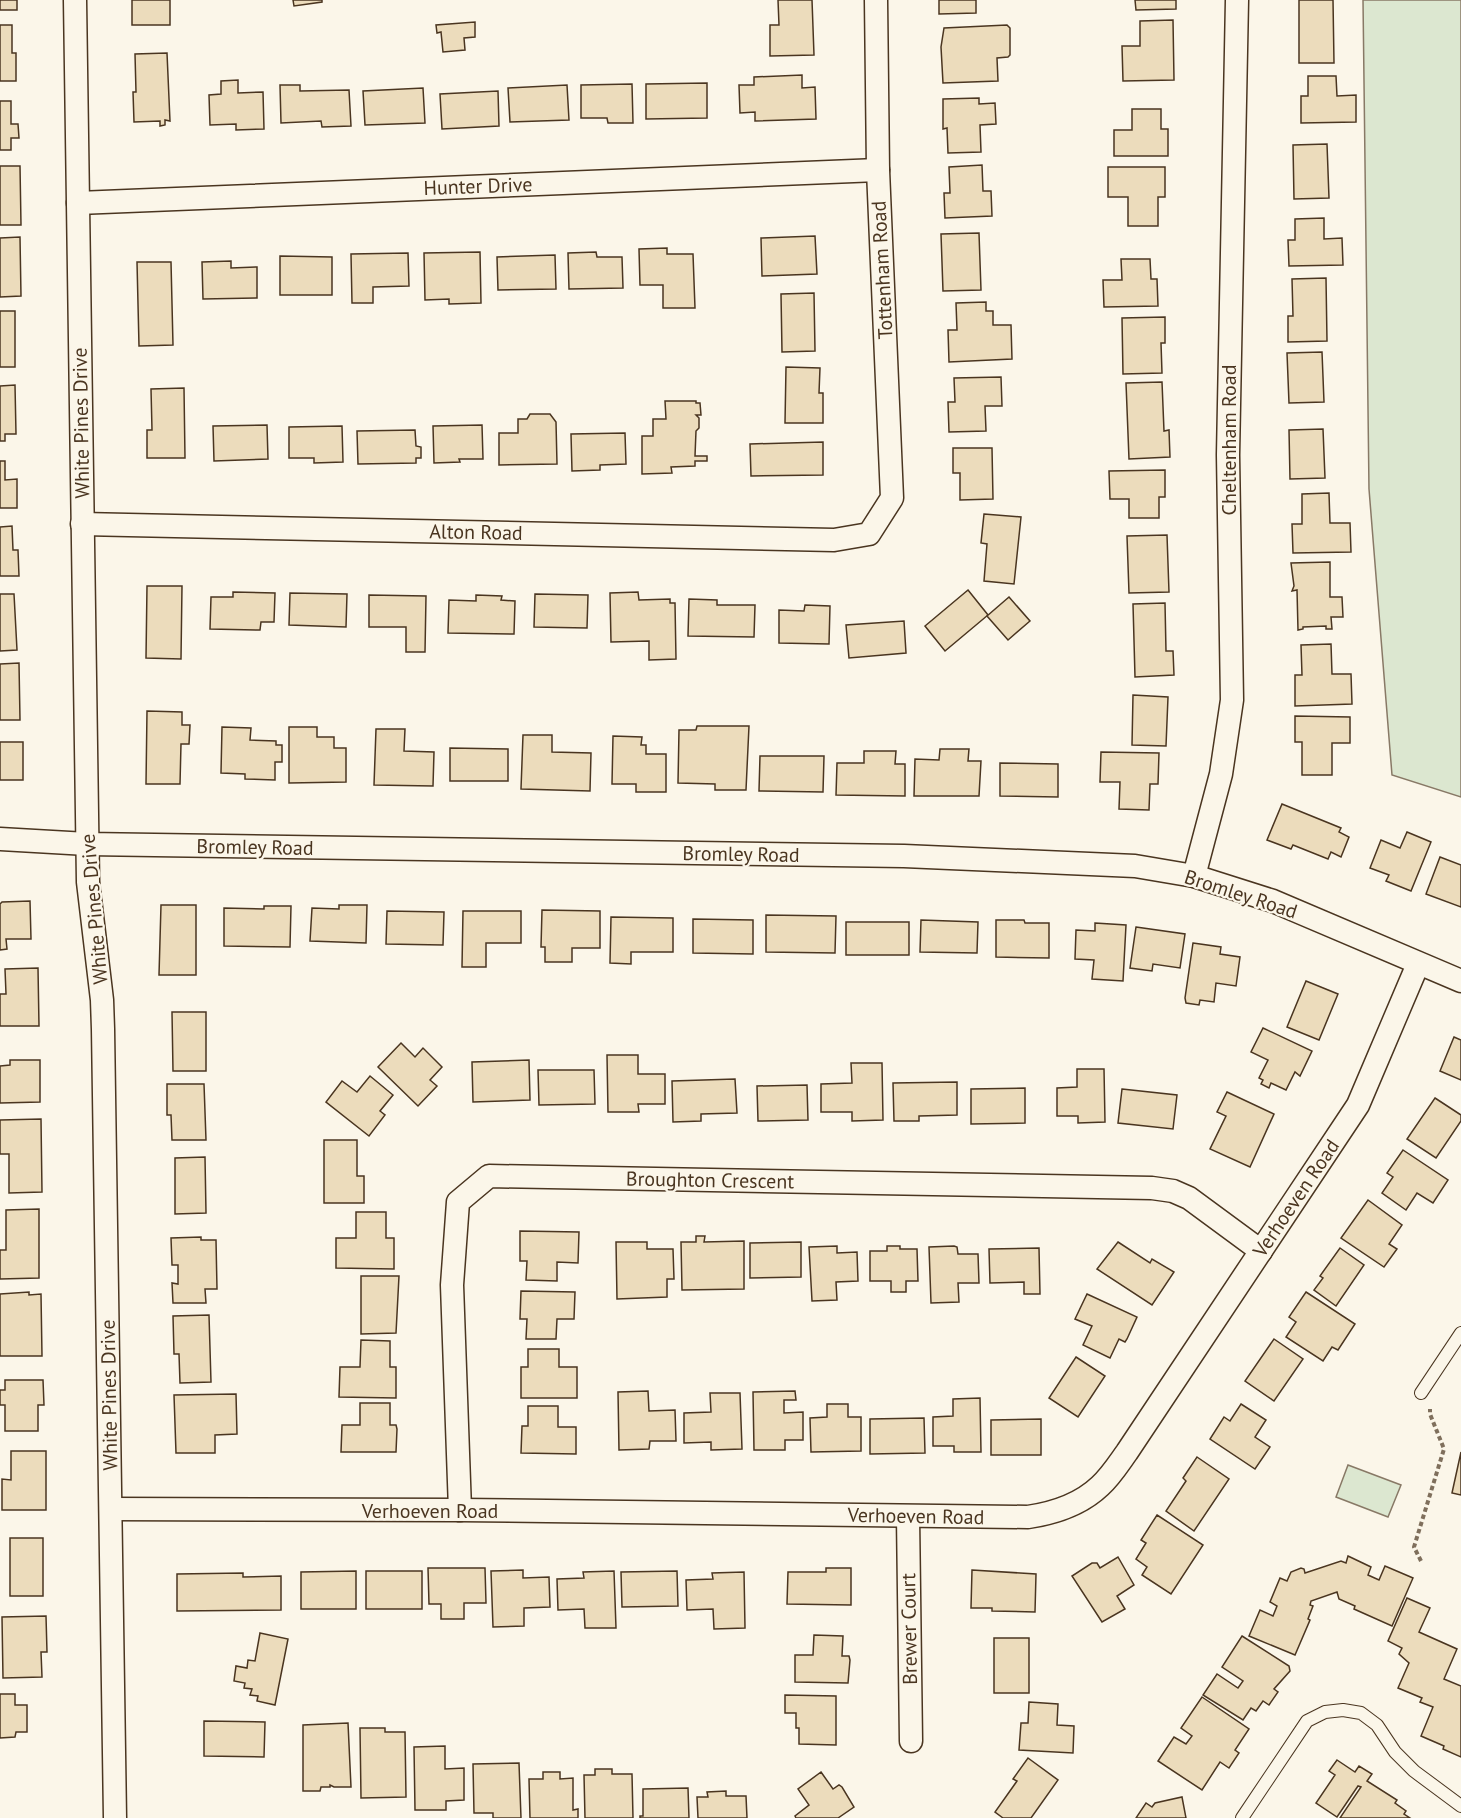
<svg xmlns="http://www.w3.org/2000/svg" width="1461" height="1818" viewBox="0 0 1461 1818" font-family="'PT Sans',sans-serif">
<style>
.green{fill:#dce7d0;stroke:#887966;stroke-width:1.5}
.building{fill:#ecdcbc;stroke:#4a3520;stroke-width:1.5}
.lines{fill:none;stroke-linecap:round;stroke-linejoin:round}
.service-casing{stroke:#4a3520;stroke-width:14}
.minor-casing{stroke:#4a3520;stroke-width:25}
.path{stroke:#7f6f5c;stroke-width:4;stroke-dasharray:4.5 3;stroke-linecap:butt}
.service{stroke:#fbf6e9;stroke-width:12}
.minor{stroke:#fbf6e9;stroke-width:22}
.labels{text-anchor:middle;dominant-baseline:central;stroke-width:4.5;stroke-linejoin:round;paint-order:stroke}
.street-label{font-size:20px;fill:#4a3520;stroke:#fbf6e9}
</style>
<rect width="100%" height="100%" fill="#fbf6e9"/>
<!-- green -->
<g class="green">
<path d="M1363,0H1461V797L1392,775L1369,489Z"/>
<path d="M1348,1465L1401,1485L1388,1517L1336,1497Z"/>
</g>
<!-- building -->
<g class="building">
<rect x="0" y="0" width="17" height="10"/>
<rect x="132" y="0" width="38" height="25"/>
<path d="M293,0H322V2L294,6Z"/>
<path d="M778,0H812L814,55L770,56V25H779Z"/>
<path d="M939,0H976V13L939,14Z"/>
<path d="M1135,0H1176V9L1136,10Z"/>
<path d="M1299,0H1333L1334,63H1299Z"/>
<path d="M1173,20L1174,80L1123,81L1122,46H1140V21Z"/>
<path d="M475,22V37L464,38L465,50L443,52L441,32L437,33L436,25Z"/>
<path d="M0,25H12V53H16V81H0Z"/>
<path d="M1007,25L1010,28V55L1008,57L997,58L998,81L943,83L941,47L944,28Z"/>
<path d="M167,53L170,121L165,120V125L160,126V121L134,122L133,92H136L135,54Z"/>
<path d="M802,75V88L815,87L816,119L755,121V112L740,113L739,85H754V77Z"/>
<path d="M1308,76H1336L1337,96L1356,95V122L1301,123V96H1308Z"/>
<path d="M238,80V93L263,92L264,129L236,130V124L210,125L209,95L221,94V81Z"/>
<path d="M707,83V118L646,119V84Z"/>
<path d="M632,84L633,123H608L607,118H581V85Z"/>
<path d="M280,85H300V91L349,90L351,126L322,127L321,121L281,123Z"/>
<path d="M567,85L569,120L510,122L508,88Z"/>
<path d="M423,88L425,123L365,125L363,91Z"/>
<path d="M498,91L499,126L442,129L440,94Z"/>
<path d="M979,98V104L995,103L996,124L980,125L981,152L948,153L947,128L943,129V99Z"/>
<path d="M0,101H11V124H18L19,138H11V150H0Z"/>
<path d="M1132,109H1161V129H1168V156H1114V130H1132Z"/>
<path d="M1327,144L1329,198L1294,199L1293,145Z"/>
<path d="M982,165L983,191H991L992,216L945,218L944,193H950L949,167Z"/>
<path d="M0,166H20L21,225H0Z"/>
<path d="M1108,167H1165V197H1158V226H1128V197H1108Z"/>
<path d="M1324,218V239L1342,238L1343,265L1289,266L1288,240H1295V219Z"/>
<path d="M979,233L981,290L943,291L941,234Z"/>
<path d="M815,236L817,274L762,276L761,238Z"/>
<path d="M20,237L21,296L0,297V238Z"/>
<path d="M667,248V254H693L695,308H663V285H640L639,249Z"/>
<path d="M480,252L481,303L449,304V299L425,300L424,253Z"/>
<path d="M596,252L597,257H622L623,288L569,289L568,253Z"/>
<path d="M408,253L409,286L373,287V303H352L351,254Z"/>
<path d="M555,255L556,289L498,290L497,257Z"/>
<path d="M280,256L332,257V295H280Z"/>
<path d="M1121,259H1150L1151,279H1157L1158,306L1104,307L1103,280H1122Z"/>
<path d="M231,261V268L257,267V298L203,299L202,262Z"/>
<path d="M137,262H171L173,345L139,346Z"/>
<path d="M1326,278L1327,341L1288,342V316H1293L1292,279Z"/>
<path d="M814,293L815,351L782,352L781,294Z"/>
<path d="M986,302V311H993V325H1011L1012,359L949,362L948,330H957L956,303Z"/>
<rect x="0" y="311" width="15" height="56"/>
<path d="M1165,317V343H1161L1162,373L1123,374L1122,318Z"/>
<path d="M1322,352L1324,402L1289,403L1287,353Z"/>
<path d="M786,367L820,368L819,393H823V423H785Z"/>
<path d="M1001,377L1002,406H985L986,431L949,432L948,402H955L954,378Z"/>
<path d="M1162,382L1164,431L1169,430L1170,457L1129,459L1126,383Z"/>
<path d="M15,385L16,434H5V441H0V386Z"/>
<path d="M184,388L185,458H147V430H152L151,389Z"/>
<path d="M665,401H696V403H700L701,415H696L699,418V428L696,431L695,456H707V461H695V466L671,467L672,473L642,474V436H653V419H666Z"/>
<path d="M530,414H550L556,422L557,464L499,465V433H518V419H527Z"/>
<path d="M267,425L268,459L214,461L213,426Z"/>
<path d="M482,425L483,459H459L460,462L434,463L433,426Z"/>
<path d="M342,426L343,462L314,463V458H289V427Z"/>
<path d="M1323,429L1325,478L1290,479L1289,430Z"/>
<path d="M415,430L416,446L421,447V458H416V463L358,464L357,431Z"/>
<path d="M625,433L626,464L600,465V470L572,471L571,434Z"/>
<path d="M823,442V475L751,476L750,444Z"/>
<path d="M953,448H992L993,499L960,500V473H953Z"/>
<path d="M0,461H5V480L17,479V508H0Z"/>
<path d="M1165,470V497H1159V518H1129V499H1110L1109,471Z"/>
<path d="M1329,493L1330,523H1350L1351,552L1293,553L1292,524H1302V494Z"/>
<path d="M984,514L1021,517L1014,584L984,581L987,544L981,543Z"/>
<path d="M12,526L13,550H18L19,576H0V527Z"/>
<path d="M1167,535L1169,592L1129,593L1127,536Z"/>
<path d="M1330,562V597H1342L1343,617H1331L1332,629H1326V626L1303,627V629L1298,630L1297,590L1292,591L1294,586L1291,563Z"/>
<path d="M147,586H182L181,659L146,658Z"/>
<path d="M968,590L988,615L945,651L925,626Z"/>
<path d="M233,592L275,593L274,622H261L260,630L210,629L211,597H233Z"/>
<path d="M638,592L639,600L670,599V603H675L676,659L649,660V641L611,642L610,593Z"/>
<path d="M290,593L347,594L346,627L289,625Z"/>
<path d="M0,594H14L17,650L0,651Z"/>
<path d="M535,594L588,595L587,628L534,627Z"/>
<path d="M369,595L426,596L425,652H406V627H369Z"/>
<path d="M476,595L502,596L501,600L515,601L514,634L448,633L449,600L476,601Z"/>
<path d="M1009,597L1030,621L1008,640L987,616Z"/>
<path d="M689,599L717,600V605H755L754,637L688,636Z"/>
<path d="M1165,603L1166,651H1173L1174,675L1135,677L1133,604Z"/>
<path d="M805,605L830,606L829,644L779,643V610L804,611Z"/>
<path d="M904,621L906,653L849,658L846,625Z"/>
<path d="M1331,644L1332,674H1351L1352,704L1295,706V675H1302L1301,645Z"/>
<path d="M19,663L20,720H0V664Z"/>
<path d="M1133,695L1168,697L1166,746L1132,745Z"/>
<path d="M147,711L182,712V725H190L189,744H181L180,784H146Z"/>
<path d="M1295,716L1350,717V743H1332V775H1302V742H1295Z"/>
<path d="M697,726H749L746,790H715V784L678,783L679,730H696Z"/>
<path d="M222,727L251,728L250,740L276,741V745H282V762H275V780L245,779V774L221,773Z"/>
<path d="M289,727H317V737H334V748H346V782L289,783Z"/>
<path d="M376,729H405L404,751L434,752L433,786L374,785Z"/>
<path d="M523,735H552V752L591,753L590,791L521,789Z"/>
<path d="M613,736L642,737L641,745H646V754H666V792H636V784H612Z"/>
<rect x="0" y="742" width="23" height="38"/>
<path d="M450,748L508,749V781H450Z"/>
<path d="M940,749H969L968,761H981L979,796H914L915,759L939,760Z"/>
<path d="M864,751H896L895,764H905V796L836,795L837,763H864Z"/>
<path d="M1101,752L1159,753L1158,784H1150L1149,810L1119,809L1120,782H1100Z"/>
<path d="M760,756H824L823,792L759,791Z"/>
<path d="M1000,763L1058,764V797L1000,796Z"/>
<path d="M1282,804L1341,828L1339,832L1349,837L1341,857L1331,852L1328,859L1293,845L1291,849L1267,840Z"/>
<path d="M1407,832L1431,842L1411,891L1386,881L1389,875L1370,868L1381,840L1400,848Z"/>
<path d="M1440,857L1461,865V907L1426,894Z"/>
<path d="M30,901L31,939H6L7,949L0,950V904L2,902Z"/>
<path d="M161,905H196V975H159Z"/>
<path d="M339,905H367L366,943L310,941L312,908L339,909Z"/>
<path d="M264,906H291L290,947L224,946V908L264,909Z"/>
<path d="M542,910L600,911V948H572V962H545V947H541Z"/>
<path d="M387,911L444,912L443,945L386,944Z"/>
<path d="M463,911H521V943H486V967H462Z"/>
<path d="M766,915L836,916L835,953L766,952Z"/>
<path d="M611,917L673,918V952H631V964L610,963Z"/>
<path d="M693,919L753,920V954L693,953Z"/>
<path d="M921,920L978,922L977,953L920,952Z"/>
<path d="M996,920H1024L1025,923H1049V958L996,957Z"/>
<rect x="846" y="922" width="63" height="33"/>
<path d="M1095,923L1126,925L1123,981L1092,979L1094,960L1075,959L1076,930L1095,931Z"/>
<path d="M1136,927L1185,934L1180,968L1153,964L1152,971L1130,968Z"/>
<path d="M1193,943L1221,947L1220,954L1240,957L1236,986L1216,983L1214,1002L1200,1000L1199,1005L1186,1003L1185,998Z"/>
<path d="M38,968L39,1026H0V994H6L5,969Z"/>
<path d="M1306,981L1338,994L1319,1040L1287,1027Z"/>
<path d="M172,1012H206V1071H173Z"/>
<path d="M1263,1028L1312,1051L1300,1076L1295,1072L1286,1090L1271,1083L1269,1088L1261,1084L1263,1080L1259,1078L1268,1060L1251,1052Z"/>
<path d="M1454,1037L1461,1040V1080L1440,1071Z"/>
<path d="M401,1043L415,1057L423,1048L442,1067L430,1080L437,1086L418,1106L378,1067Z"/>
<path d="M607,1055H638V1074H665V1104H638L639,1112H608Z"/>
<path d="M10,1060H40V1102L0,1103V1066L10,1065Z"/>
<path d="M529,1060L530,1100L473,1102L472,1062Z"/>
<path d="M851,1063H882L883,1120L852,1121V1112H821V1084L852,1083Z"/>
<path d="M1077,1069H1104L1105,1122L1078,1123V1116H1057V1088L1077,1087Z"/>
<path d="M538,1070H594L595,1104L539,1105Z"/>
<path d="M370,1076L393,1095L380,1111L385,1115L369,1136L326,1102L342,1081L357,1092Z"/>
<path d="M735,1079L737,1113L701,1114V1121L673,1122L672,1081Z"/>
<path d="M957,1082V1115L919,1116V1121H894L893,1083Z"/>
<path d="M167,1084H204L206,1140H172L171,1115H167Z"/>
<path d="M807,1085L808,1120L758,1121L757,1086Z"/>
<path d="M1025,1088V1123L971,1124V1089Z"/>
<path d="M1122,1089L1177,1095L1173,1129L1118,1123Z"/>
<path d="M1227,1092L1274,1114L1250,1167L1210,1149L1226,1116L1217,1112Z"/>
<path d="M1435,1098L1461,1115V1121L1436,1158L1407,1139Z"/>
<path d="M41,1119L42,1192L9,1193V1154H0V1120Z"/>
<path d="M324,1140H357V1176H364V1203H324Z"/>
<path d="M1403,1150L1448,1180L1433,1203L1417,1193L1406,1210L1382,1193L1393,1177L1387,1173Z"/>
<path d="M205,1157L206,1213L175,1214V1158Z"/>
<path d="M1368,1200L1402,1225L1389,1244L1397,1249L1384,1267L1341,1238Z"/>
<path d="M39,1209V1278L0,1279V1250H6V1210Z"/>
<path d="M356,1212H386V1238H394V1269L336,1268V1238H356Z"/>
<path d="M520,1231L579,1232L578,1263L557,1262V1281L526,1280L527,1261H520Z"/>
<path d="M696,1236H705L704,1242L744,1241V1289L682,1290L681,1242H696Z"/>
<path d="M201,1237V1240H216L217,1289H205L206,1303H173L172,1283L178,1284V1265H172L171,1238Z"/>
<path d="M616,1242H647V1249H673L674,1279H667V1297L617,1299Z"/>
<path d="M801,1242V1277L750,1278V1243Z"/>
<path d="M1118,1242L1150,1263L1152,1259L1174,1272L1152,1305L1097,1269Z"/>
<path d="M837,1246V1253L857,1252L858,1281L836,1282L837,1300L812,1301L809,1247Z"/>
<path d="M887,1246H900V1249H917L918,1281H906V1292H891V1281H870V1251H887Z"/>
<path d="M954,1246L957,1247L958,1254H978L979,1283H958L959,1302L931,1303L929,1247Z"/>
<path d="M1039,1248L1040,1294H1024V1282L990,1283L989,1249Z"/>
<path d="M1340,1248L1364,1265L1336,1306L1314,1290L1323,1278L1320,1276Z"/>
<path d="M361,1276H399L396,1333L361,1334Z"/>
<path d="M521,1291L575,1292L574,1319H557L556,1339H526L527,1319H520Z"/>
<path d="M29,1292V1295L41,1294L42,1356H0V1294Z"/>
<path d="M1306,1292L1355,1324L1338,1350L1332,1347L1323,1361L1286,1337L1296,1322L1289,1317Z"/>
<path d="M1087,1294L1137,1317L1127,1339L1125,1342L1119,1339L1110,1358L1083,1345L1092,1326L1075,1319Z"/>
<path d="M209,1315L211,1382L180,1383L179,1354H174L173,1316Z"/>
<path d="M1274,1339L1303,1359L1274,1401L1245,1381Z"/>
<path d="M361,1340L390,1341V1367H396V1398L339,1397L340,1367H360Z"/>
<path d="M528,1349H559V1367H577V1398H521V1367H528Z"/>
<path d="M1076,1357L1105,1376L1078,1417L1049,1398Z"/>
<path d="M5,1380H43L44,1405H38V1431H5V1405H0V1390H5Z"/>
<path d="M648,1391L649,1411L675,1410L676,1441H650L649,1449L619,1450L618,1392Z"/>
<path d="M795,1391L796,1400H784V1413L803,1412V1440H785V1450H754L753,1392Z"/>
<path d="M710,1393H740L742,1449L711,1450V1442L684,1443V1413L711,1412Z"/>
<path d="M236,1394L237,1434L215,1435V1453H176L174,1395Z"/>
<path d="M980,1398L981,1452H954V1446H933V1417L953,1416V1399Z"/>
<path d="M360,1403H390V1425H396L397,1429L396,1452H341L342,1425H360Z"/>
<path d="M827,1404H848V1417H861V1451L811,1452L810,1418L827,1417Z"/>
<path d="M1241,1404L1266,1420L1255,1437L1270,1447L1255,1469L1210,1439L1224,1417L1230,1421Z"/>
<path d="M528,1406H558V1427H576V1454L521,1453L522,1426H528Z"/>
<path d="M924,1418L925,1453L870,1454V1419Z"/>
<path d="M1041,1419V1455H991V1420Z"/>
<path d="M11,1451H46V1510H2V1479L11,1480Z"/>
<path d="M1461,1452V1495L1452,1493Z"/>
<path d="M1197,1457L1229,1479L1194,1531L1166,1511L1186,1481L1183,1478Z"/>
<path d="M1157,1515L1203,1545L1171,1594L1142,1575L1147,1567L1136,1559L1146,1543L1141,1540Z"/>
<rect x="10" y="1538" width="33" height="58"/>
<path d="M1348,1556L1371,1567L1368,1575L1379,1580L1385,1566L1413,1578L1392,1626L1354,1609L1355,1606L1339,1599L1337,1592L1311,1601L1310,1605L1313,1606L1308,1619L1310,1620L1295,1655L1249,1636L1260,1610L1273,1616L1277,1606L1270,1602L1280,1578L1287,1581L1291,1572L1301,1568L1304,1569L1305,1573L1341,1561L1346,1563Z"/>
<path d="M1118,1557L1134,1585L1117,1596L1125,1609L1102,1622L1072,1576L1092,1563H1097L1100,1568Z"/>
<path d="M428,1568H485L486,1603H464V1619H441V1604H429Z"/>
<path d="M826,1568H851V1605L787,1604L788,1572H826Z"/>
<path d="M523,1570V1578L549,1577L550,1607L524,1608V1626L493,1627L491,1571Z"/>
<path d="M972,1570L1036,1574L1035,1612L992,1611V1608H971Z"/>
<path d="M356,1571V1609H301V1572Z"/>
<rect x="366" y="1571" width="56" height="38"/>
<path d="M614,1571L616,1628H585L584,1609L558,1610L557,1579L584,1578L583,1572Z"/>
<path d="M677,1571L678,1606L622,1607L621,1572Z"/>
<path d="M744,1572L745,1628L714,1629L713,1609L687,1610L686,1580L713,1579L712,1573Z"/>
<path d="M243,1573V1577L281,1576V1610L177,1611V1574Z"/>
<path d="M1407,1598L1430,1608L1419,1632L1457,1649L1444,1679L1461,1686V1757L1443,1749L1444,1746L1421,1736L1433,1707L1420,1702L1422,1698L1398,1688L1409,1663L1399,1654L1402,1648L1388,1641Z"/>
<path d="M46,1616L47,1652H41L42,1677L3,1678L2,1617Z"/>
<path d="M260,1633L288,1639L275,1705L257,1701L258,1696L250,1695L252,1689L244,1688L245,1683L234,1681L236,1666L247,1668L248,1660L255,1661Z"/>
<path d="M814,1635L843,1636L842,1656H849L850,1660L848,1683L795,1682V1655H813Z"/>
<path d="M1242,1636L1289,1666L1290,1671L1274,1689L1278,1692L1269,1705L1263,1701L1256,1711L1251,1708L1243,1720L1203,1695L1217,1674L1238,1688L1243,1681L1222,1667Z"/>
<rect x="994" y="1638" width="35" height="55"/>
<path d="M0,1694H15V1705H27V1732H16L15,1737L0,1738Z"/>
<path d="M785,1695L836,1696V1745L799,1744V1728H796V1713H785Z"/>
<path d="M1202,1697L1249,1729L1235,1750L1239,1753L1229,1768L1220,1762L1202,1790L1158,1761L1174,1737L1186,1744L1192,1736L1181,1728Z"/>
<path d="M1029,1702L1058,1704L1057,1725L1074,1726L1073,1753L1019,1750L1021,1723H1028Z"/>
<path d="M204,1721L265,1722L264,1757L204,1756Z"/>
<path d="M348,1723L351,1787H334L330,1785V1787H321L320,1791H303V1725Z"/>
<path d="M360,1728H385V1732H405L406,1797L361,1798Z"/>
<path d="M445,1746V1769L464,1768V1800L446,1801V1810H415L414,1747Z"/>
<path d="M1028,1758L1058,1780L1031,1818H1003L995,1812L1017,1781L1013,1779Z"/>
<path d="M1337,1760L1355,1772L1359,1766L1372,1774L1367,1781L1397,1800L1395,1803L1406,1811L1404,1814L1410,1818H1340L1361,1787L1358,1786L1337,1817L1316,1803L1335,1775L1329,1771Z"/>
<path d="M519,1763L521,1818H493V1813H474L473,1764Z"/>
<path d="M595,1769H612V1774H632L633,1818H585L584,1775H595Z"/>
<path d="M543,1772H560V1779L573,1778V1810L578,1809V1818H530L529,1779H543Z"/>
<path d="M821,1772L833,1789L839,1785L842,1787L854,1807L838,1818H796L795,1816L809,1805L798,1789Z"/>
<path d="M688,1788L689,1818H640V1816H643V1789Z"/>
<path d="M726,1791V1796H746L747,1818H698L697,1797H708L707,1792Z"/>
<path d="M1182,1797L1186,1818H1136L1146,1803L1152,1807L1155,1803Z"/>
</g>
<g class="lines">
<!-- service casing -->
<g class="service-casing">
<g id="service">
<path d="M1421,1393L1461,1333"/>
<path d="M1242,1818L1307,1721L1325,1712L1343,1710L1361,1713L1377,1725L1395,1752L1414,1771L1461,1806"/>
</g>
</g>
<!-- minor casing -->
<g class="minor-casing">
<g id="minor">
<path d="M75,0L88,882L102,1000L103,1029L115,1818"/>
<path d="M78,203L878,170"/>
<path d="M82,524L834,540L869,534L892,498L878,170L876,0"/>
<path d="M0,839L87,844L904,856L1135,866L1194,876L1273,901L1461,981"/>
<path d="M1194,876L1221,774L1232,700L1228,455L1237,0"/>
<path d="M111,1509L460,1510L1028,1517C1055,1513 1080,1505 1100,1486C1111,1476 1119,1463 1127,1452L1358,1105L1418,964"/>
<path d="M460,1510L452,1285L458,1202L489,1176L1152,1188L1173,1191L1189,1198L1261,1251"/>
<path d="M908,1517L911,1741"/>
</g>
</g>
<!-- path -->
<path class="path" d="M1421,1561L1414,1547L1444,1449L1430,1414V1409"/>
<!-- service -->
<use href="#service" class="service"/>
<!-- minor -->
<use href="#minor" class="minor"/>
</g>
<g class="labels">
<!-- street labels -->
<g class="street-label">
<text transform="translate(478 186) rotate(-2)">Hunter Drive</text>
<text transform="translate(882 270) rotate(-93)">Tottenham Road</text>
<text transform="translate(81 423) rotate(-91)">White Pines Drive</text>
<text transform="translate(1229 440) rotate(-90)">Cheltenham Road</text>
<text transform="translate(476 532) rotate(1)">Alton Road</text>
<text transform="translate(255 847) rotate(1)">Bromley Road</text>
<text transform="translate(741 854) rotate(1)">Bromley Road</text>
<text transform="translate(1241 894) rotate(18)">Bromley Road</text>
<text transform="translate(94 909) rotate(-95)">White Pines Drive</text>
<text transform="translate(710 1180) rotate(1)">Broughton Crescent</text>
<text transform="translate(1296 1198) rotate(-56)">Verhoeven Road</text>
<text transform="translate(109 1395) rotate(-91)">White Pines Drive</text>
<text x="430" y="1511">Verhoeven Road</text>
<text transform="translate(916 1516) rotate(1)">Verhoeven Road</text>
<text transform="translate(909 1629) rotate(-91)">Brewer Court</text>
</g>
</g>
</svg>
